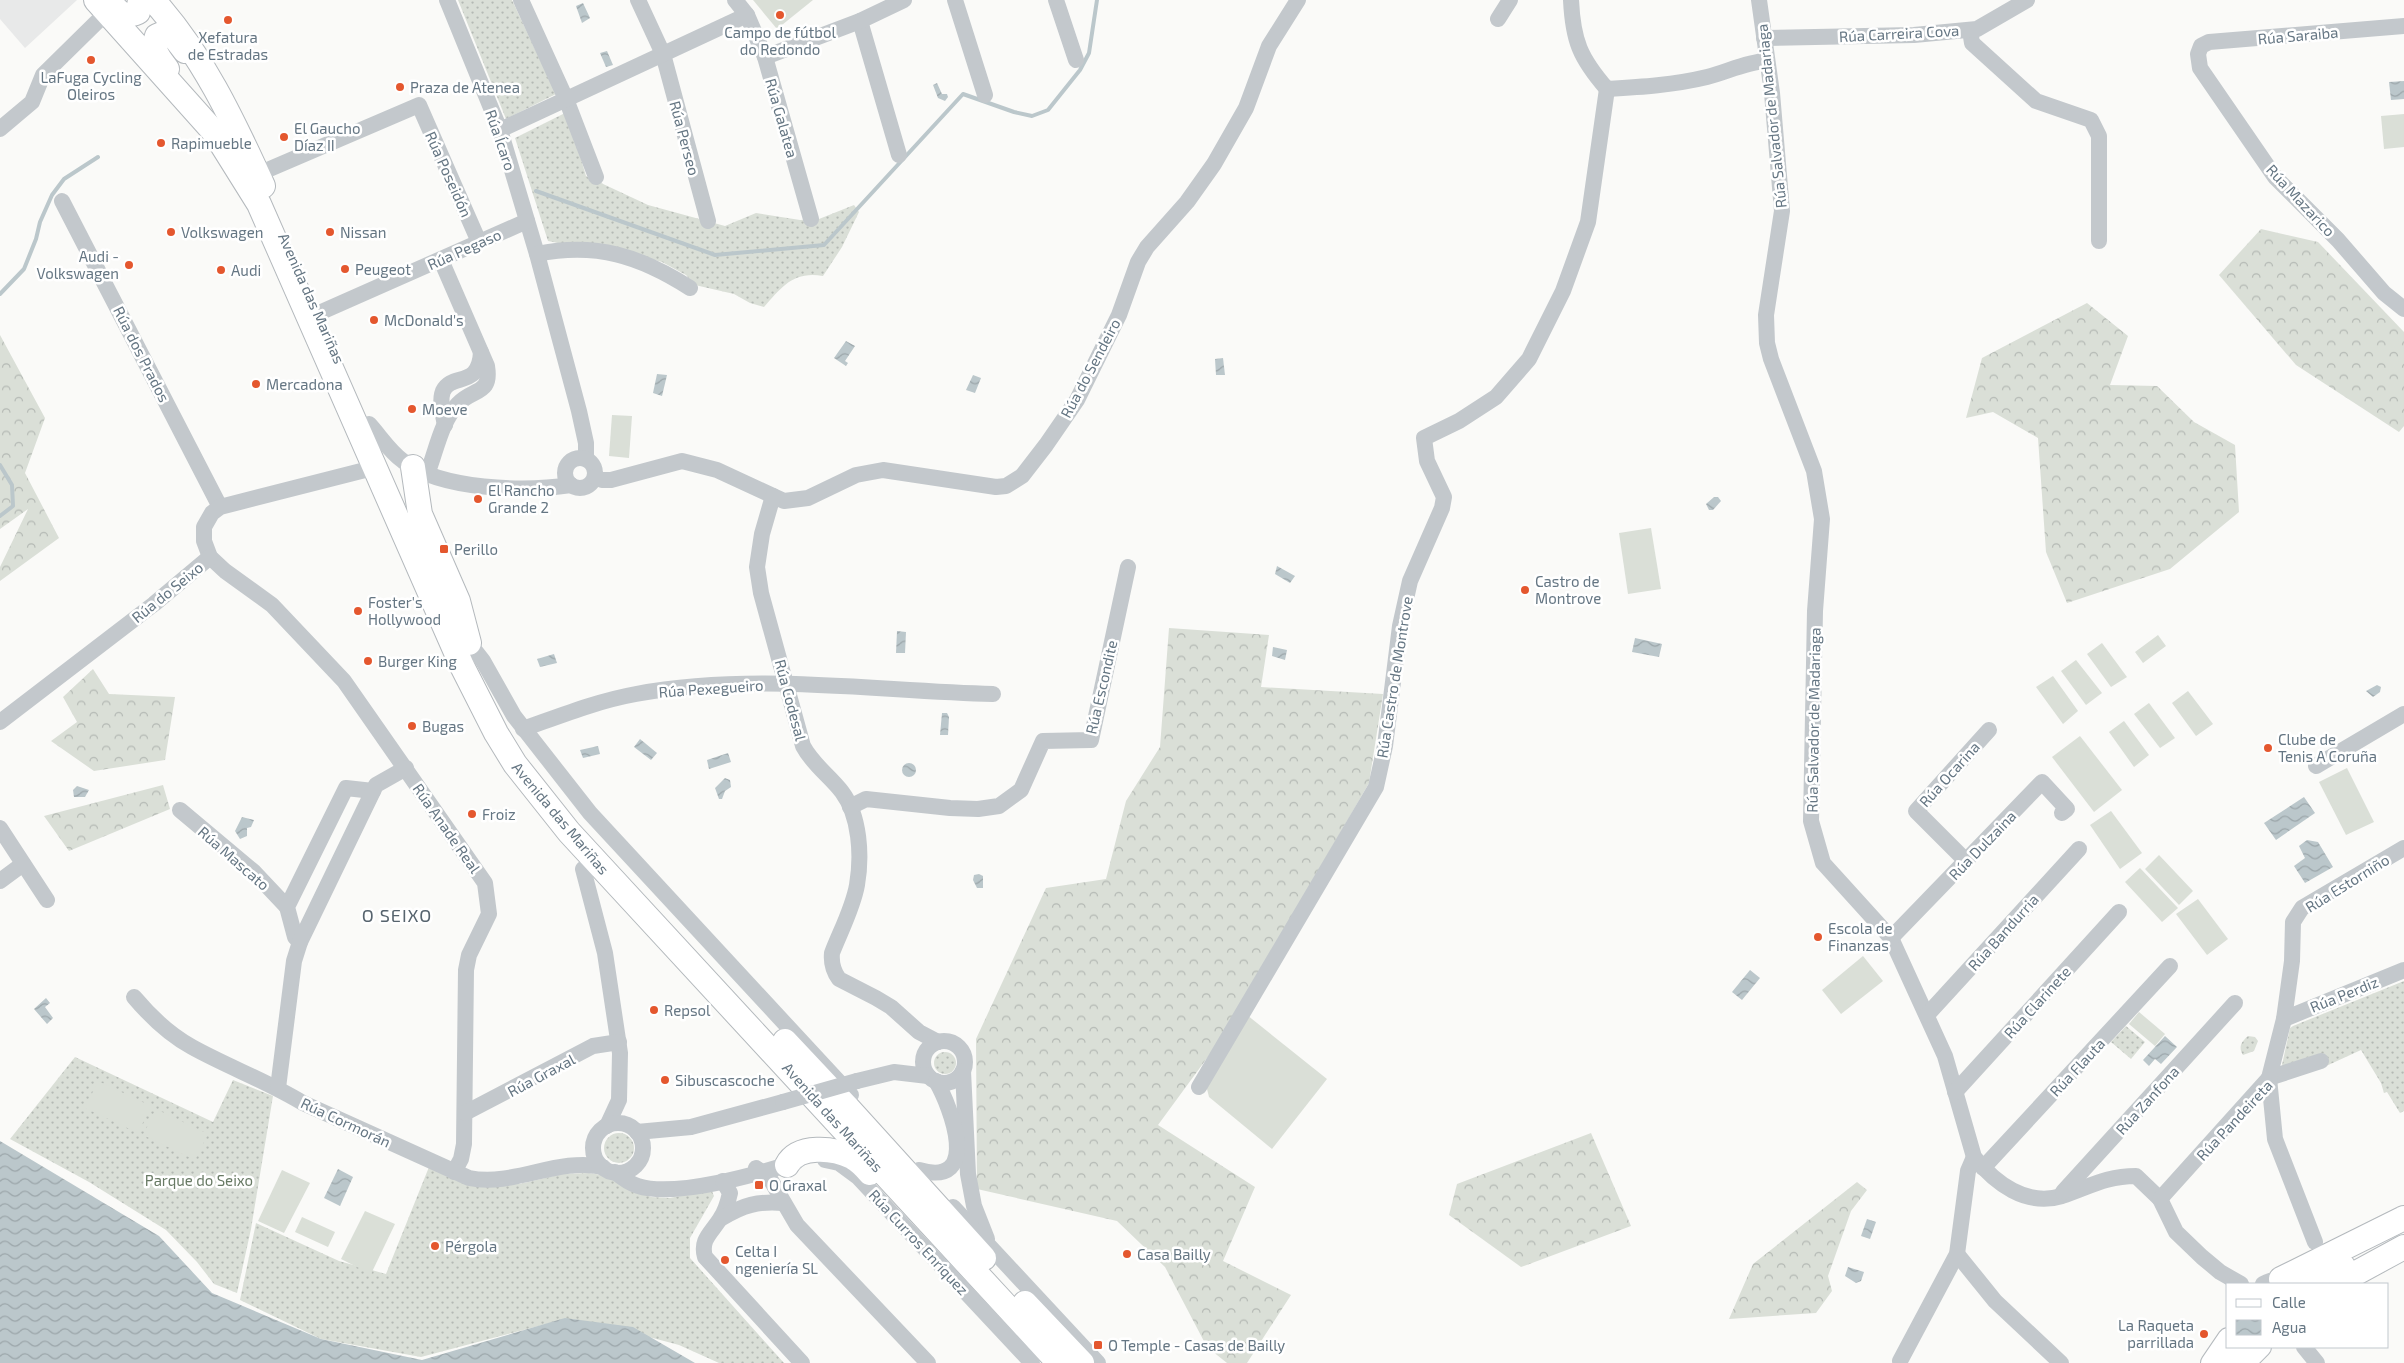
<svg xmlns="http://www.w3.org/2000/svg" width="2404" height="1363" viewBox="0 0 2404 1363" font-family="'Exo 2',sans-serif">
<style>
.built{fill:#e8e9e9}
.grass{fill:url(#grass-dots)}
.forest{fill:url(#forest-crowns)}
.garden{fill:#dadfd7}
.water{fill:url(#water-waves)}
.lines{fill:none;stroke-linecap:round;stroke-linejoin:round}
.stream{stroke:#bbc7cb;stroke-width:4}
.major-casing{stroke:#b5babe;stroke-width:22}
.highway-casing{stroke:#b4b9bd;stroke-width:26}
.minor{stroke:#c3c8cc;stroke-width:16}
.major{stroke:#fff;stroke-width:20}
.highway{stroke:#fff;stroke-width:24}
.minor-bridge{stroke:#c3c8cc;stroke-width:16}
.poi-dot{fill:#e4572e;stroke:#fff;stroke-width:2}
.labels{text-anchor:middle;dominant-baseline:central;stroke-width:5;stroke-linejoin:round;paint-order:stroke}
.poi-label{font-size:15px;fill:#657683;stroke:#fff;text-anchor:start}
.street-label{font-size:15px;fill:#657683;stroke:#fff}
.park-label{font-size:15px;fill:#687a64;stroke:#fff}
.quarter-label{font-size:18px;letter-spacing:1px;fill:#57646e;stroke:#fff}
</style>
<defs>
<pattern id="grass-dots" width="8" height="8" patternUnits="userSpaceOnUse" patternTransform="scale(1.25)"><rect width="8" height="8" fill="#dadfd7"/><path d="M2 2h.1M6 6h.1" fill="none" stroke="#b4b9b4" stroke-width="1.8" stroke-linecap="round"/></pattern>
<pattern id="forest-crowns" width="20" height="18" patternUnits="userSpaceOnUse" patternTransform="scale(1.25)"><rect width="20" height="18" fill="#dadfd7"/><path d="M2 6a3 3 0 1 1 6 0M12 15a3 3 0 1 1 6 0" fill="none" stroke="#b4b9b4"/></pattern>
<pattern id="water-waves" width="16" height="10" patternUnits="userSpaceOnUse" patternTransform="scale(1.25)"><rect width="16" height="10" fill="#bbc7cb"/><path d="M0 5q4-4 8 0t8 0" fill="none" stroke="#9ca6aa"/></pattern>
</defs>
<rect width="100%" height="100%" fill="#fafaf8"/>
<!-- built -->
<path class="built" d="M0,0H77L25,48L0,19Z"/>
<!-- grass -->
<g class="grass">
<path d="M458,0H512L556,94L506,119Z"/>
<path d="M567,112L586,176L648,205L725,226L756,213L800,220L819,219L854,205L859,212L842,247L823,276C793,271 782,287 764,307L750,303L734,294L695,285L686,275L662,262L588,243L563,244L548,241L515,138Z"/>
<path d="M2404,981V1111L2400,1113L2387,1092L2384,1093L2381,1083L2361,1050L2324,1067L2285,1069L2282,1065L2290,1028L2293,1026Z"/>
<path d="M2126,1026L2145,1042L2131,1059L2111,1042Z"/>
<path d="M2248,1036L2255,1037L2258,1041L2254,1051L2243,1055C2238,1047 2241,1042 2248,1036Z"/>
<circle cx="945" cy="1063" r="11"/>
<path d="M75,1057L213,1122L233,1080L273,1096L251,1229L237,1293L214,1284L197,1262L166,1230L89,1182L10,1139Z"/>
<circle cx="619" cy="1148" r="15"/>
<path d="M429,1167L520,1184L562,1174L589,1173L602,1175L651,1197L670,1198L711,1189L714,1196L690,1238V1258L784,1363H719L679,1345L604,1325L554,1322L421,1357L321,1339L240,1300L256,1223L339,1261L386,1274Z"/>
</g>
<!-- forest -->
<g class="forest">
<path d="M2261,229L2318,242L2404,332V426L2399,432L2296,365L2219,275Z"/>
<path d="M2087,303L2128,336L2110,385L2157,386L2194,422L2235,445L2239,512L2170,569L2067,603L2046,552L2038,438L1993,412L1966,418L1982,358Z"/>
<path d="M0,335L45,418L25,473L59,538L0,581V567L28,509L0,529Z"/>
<path d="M1169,628L1269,635L1261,687L1383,694L1369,783L1221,1039L1158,1125L1255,1187L1223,1261L1291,1295L1247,1363H1227L1207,1347L1165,1267L1117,1221L977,1189L976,1039L1046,888L1106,879L1126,801L1160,747Z"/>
<path d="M93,669L109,694L175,697L165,760L94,771L51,741L77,722L63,697Z"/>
<path d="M163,785L170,809L69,851L44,816Z"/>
<path d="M1591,1133L1631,1226L1521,1267L1449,1215L1457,1184Z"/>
<path d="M1857,1182L1867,1190L1851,1211L1828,1276L1832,1291L1816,1313L1729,1319L1753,1264Z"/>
</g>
<!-- garden -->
<g class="garden">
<path d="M753,0H813L777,29Z"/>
<path d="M2404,114V147L2384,149L2381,116Z"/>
<path d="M612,415L632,416L629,458L609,456Z"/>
<path d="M1651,528L1661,589L1628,594L1619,533Z"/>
<path d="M2158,635L2166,646L2143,663L2135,652Z"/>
<path d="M2102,643L2127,677L2111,687L2087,654Z"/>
<path d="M2076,660L2102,693L2086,705L2061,671Z"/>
<path d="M2053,676L2078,711L2063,724L2036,687Z"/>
<path d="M2188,691L2213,724L2196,736L2172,703Z"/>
<path d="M2149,703L2175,738L2160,748L2134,714Z"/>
<path d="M2124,721L2149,755L2134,767L2109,732Z"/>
<path d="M2080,736L2122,790L2094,812L2052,757Z"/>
<path d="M2347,768L2374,822L2346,835L2319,782Z"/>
<path d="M2111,811L2142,853L2120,869L2090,825Z"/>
<path d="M2159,855L2193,891L2179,905L2145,869Z"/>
<path d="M2140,868L2178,908L2162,922L2125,882Z"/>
<path d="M2198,899L2228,939L2207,955L2176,914Z"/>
<path d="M1863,956L1883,981L1841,1014L1822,990Z"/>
<path d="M2139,1012L2165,1034L2155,1046L2129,1024Z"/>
<path d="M1247,1015L1327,1079L1272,1149L1209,1097L1205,1081Z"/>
<path d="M98,1081L151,1106L138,1133L85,1108Z"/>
<path d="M156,1109L208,1134L195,1160L143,1135Z"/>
<path d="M282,1170L310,1183L284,1233L258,1221Z"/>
<path d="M365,1211L395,1224L371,1274L341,1259Z"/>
<path d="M302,1217L335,1232L328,1247L295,1232Z"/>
</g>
<!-- water -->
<g class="water">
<path d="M583,3L590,18L582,23L576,6Z"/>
<path d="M607,51L613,65L606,67L600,53Z"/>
<path d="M2404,81V99L2391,100L2389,82Z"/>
<path d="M937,83L942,94H947L948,97L945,101L938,98L933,85Z"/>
<path d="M846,341L855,346L845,361L848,363L846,366L834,358Z"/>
<path d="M1223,358L1225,375H1216L1215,359Z"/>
<path d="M657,374L667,375L662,396L653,393Z"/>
<path d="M973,375L981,378L975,393L966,390Z"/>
<path d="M1714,497H1718L1721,501L1713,510H1709L1706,504Z"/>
<path d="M1277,566L1295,576L1290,583L1275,574Z"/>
<path d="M897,631L906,632L905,653H896Z"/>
<path d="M1635,638L1662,644L1659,657L1632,652Z"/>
<path d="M1273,647L1287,650L1285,660L1272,656Z"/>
<path d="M554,654L557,663L540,667L537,659Z"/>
<path d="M2377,685L2381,687L2380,692L2373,697L2366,691Z"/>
<path d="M942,713H947L949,717L948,735H940Z"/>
<path d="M640,739L657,753L651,760L634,747Z"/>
<path d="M598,746L600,754L583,758L580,750Z"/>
<path d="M728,753L731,762L709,769L707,760Z"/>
<circle cx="909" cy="770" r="7"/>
<path d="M725,778L730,780L731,787L725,791L722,799H719L715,788Z"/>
<path d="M77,786L89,790L85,797H74L73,790Z"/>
<path d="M2304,797L2315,813L2276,840L2264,823Z"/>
<path d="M242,817L254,820L251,827L247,828V836L240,839L235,831Z"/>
<path d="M2307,840L2318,842L2333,867L2305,883L2294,866L2305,858L2299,846Z"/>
<path d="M979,874L983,876V888H977L973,880L974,875Z"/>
<path d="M1750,970L1760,978L1742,1000L1732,992Z"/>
<path d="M46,998L50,1003L45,1007L53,1018L47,1024L34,1009Z"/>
<path d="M2165,1036L2177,1047L2161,1064L2155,1059L2149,1066L2143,1060Z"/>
<path d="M0,1141L159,1236L212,1293L321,1339L422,1360L565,1318L633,1327L695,1363H0Z"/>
<path d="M338,1169L353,1177L340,1206L324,1198Z"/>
<path d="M1867,1219L1876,1222L1870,1239L1861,1236Z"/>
<path d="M1848,1267L1864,1272L1861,1281L1856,1283L1845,1276Z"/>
</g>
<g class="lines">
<!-- stream -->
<g class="stream">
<path d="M536,191L715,255L824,245L963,94L1014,112L1032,116L1048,110L1080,70L1089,53L1097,0"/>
<path d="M0,294L24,269L36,239L40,222L52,195L64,179L98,157"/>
<path d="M0,465L12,485L13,506L0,516"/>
</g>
<!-- major casing -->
<g class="major-casing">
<g id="major">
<path d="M2211,1363L2228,1338"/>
<path d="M2245,1363L2261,1347"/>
</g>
</g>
<!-- highway casing -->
<g class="highway-casing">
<g id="highway">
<path d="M96,0L214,132L259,204L462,666L496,733L515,764L569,832L1059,1363"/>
<path d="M108,0C119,12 122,19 138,12L140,0"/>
<path d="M153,0C202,54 233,120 263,186"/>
<path d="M167,69C159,58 151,51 157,36L164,33L175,38L185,51"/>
<path d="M413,467L420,514L458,601L469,643"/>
<path d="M785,1041L848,1108L984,1258"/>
<path d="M787,1165C798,1144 834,1148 852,1157C859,1161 865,1167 870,1173"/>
<path d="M2281,1279L2404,1218"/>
<path d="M2311,1284L2343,1266"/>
<path d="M2336,1284L2404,1247"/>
<path d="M1025,1303L1082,1363"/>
<path d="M2233,1363L2244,1347"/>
</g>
</g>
<!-- minor -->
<g class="minor">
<path d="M447,0L500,130L537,254L579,411L586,443V459"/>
<path d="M521,0L566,99L596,177"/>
<path d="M638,0L663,54L708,221"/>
<path d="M735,0L747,15L765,57L811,219"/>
<path d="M955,0L985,95"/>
<path d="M1056,0L1076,60"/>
<path d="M1571,0C1573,41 1580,58 1607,89C1641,87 1674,85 1707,77C1727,72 1746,62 1766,61"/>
<path d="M1759,0L1772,93L1782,211L1766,315L1767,343L1771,359L1814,471L1822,519L1815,611L1811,821L1823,863L1891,938L1945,1056L1974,1157C1995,1183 2026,1207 2062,1196C2089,1187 2106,1176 2136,1176L2160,1199L2176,1232L2202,1257L2220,1272L2241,1284"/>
<path d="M1498,19L1510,0"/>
<path d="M860,21L899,155"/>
<path d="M2404,26L2209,42L2201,46L2198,54L2200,68L2275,177L2338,240L2384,293L2404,309"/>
<path d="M1970,30L1972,43L2036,101L2091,120L2099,136V241"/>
<path d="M1764,38L1914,35L1977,29L2027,0"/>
<path d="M765,57L860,21L904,0"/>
<path d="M0,129L32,102L43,75L107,12"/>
<path d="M500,130L747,15"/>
<path d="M258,174L419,105L479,242"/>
<path d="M62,201L220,507"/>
<path d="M537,254C596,242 640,256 690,288"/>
<path d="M319,313L527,221"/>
<path d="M369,424C380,436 390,452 403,461C442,490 524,492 571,485"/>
<path d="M445,425C443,415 439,401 443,391C452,372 479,389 481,352"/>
<circle cx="580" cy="473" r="15"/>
<path d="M373,468L220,507L212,513L204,527V541L210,557L225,571L272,605L344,681L485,883L489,914L469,955L466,970L464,1144L461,1159L454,1172"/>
<path d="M427,474C436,452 441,421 458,404C473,388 492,395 487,366L441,260"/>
<path d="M595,477L602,480H611L682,461L717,470L784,501L808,498L856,475L883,470L996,487L1006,486L1022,476L1046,445L1077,400L1119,315L1138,262L1147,247L1187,202L1214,164L1246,108L1269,46L1298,0"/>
<path d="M773,496L762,534L757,567L761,593L803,746C813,765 830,776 842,792C860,816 862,856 857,885C853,908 840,932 832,953C831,963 833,971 839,979L876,998L891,1007L919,1032L938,1042"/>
<path d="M469,643L483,661L514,716L590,813L851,1095"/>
<path d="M0,722L154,604L210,557"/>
<path d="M523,729C560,716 597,701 636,694C753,672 875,691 993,694"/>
<path d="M2316,766L2404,714"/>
<path d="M850,807L866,799L950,808L978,809L999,806L1021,790L1043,741L1091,740L1128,567"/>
<path d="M180,810L254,872L287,907"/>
<path d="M0,828L47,900"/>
<path d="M1966,861L1916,811L1989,730"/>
<path d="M583,869L605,953L620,1053L619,1100L607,1126"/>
<path d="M0,881L23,864"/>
<path d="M1891,938L2042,782L2067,809L2062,813"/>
<path d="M300,942L295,937L287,907L346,788L373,791"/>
<path d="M134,997C150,1016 170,1035 192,1047C228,1067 267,1081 303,1103L469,1178C515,1187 557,1157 603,1167"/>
<path d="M1927,1015L2079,849"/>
<path d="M2284,1019L2404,970"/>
<circle cx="944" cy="1062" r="21"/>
<path d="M963,1071L968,1174L974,1206L987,1239"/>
<path d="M857,1081L894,1072L928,1076"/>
<path d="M1199,1087L1376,787L1385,746L1400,626L1410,581L1442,508L1444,497L1427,461L1424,438L1459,421L1496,397L1529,359L1563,291L1588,222L1607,89"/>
<path d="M278,1088L294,961L300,942L376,785L406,768"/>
<path d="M1955,1092L2119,912"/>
<path d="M465,1113L593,1046L619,1042"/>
<circle cx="618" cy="1148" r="25"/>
<path d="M637,1132L691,1127L783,1102"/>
<path d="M825,1160L839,1163L858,1177L1032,1363"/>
<path d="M756,1168L769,1177L797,1225L928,1363"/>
<path d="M1983,1168L2170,966"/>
<path d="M919,1170C982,1188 951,1107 936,1081"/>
<path d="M615,1172C622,1178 629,1183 638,1186C675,1198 758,1174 796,1162"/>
<path d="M723,1181L730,1193C728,1202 725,1212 720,1219C711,1233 700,1240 705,1257L802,1363"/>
<path d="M2063,1192L2235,1003"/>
<path d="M2160,1199L2269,1078L2321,1061"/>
<path d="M953,1207L1098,1363"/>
<path d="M722,1218C743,1205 758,1201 783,1203"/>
<path d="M2315,1242L2275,1139L2269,1078L2284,1019L2292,961L2293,922L2302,908L2404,848"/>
<path d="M1957,1254L1995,1301L2061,1363"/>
<path d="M2263,1284C2272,1279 2281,1278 2291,1283"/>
<path d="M2304,1347L2317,1363"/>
<path d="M1900,1361L1957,1254L1968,1171L1974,1157"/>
</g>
<!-- major -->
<use href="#major" class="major"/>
<!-- highway -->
<use href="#highway" class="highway"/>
<!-- minor-bridge -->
<path class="minor-bridge" d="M783,1102L857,1081"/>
</g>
<!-- markers -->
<g class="poi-dot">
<circle cx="780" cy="15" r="5"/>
<circle cx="228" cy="20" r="5"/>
<circle cx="91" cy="60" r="5"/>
<circle cx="400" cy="87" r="5"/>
<circle cx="284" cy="137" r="5"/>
<circle cx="161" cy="143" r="5"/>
<circle cx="171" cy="232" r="5"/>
<circle cx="330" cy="232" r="5"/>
<circle cx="129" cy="265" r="5"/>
<circle cx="345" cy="269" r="5"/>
<circle cx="221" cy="270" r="5"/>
<circle cx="374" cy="320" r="5"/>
<circle cx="256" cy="384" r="5"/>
<circle cx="412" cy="409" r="5"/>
<circle cx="478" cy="499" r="5"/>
<rect x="439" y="544" width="10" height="10" rx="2.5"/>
<circle cx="1525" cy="590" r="5"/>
<circle cx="358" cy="611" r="5"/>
<circle cx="368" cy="661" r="5"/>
<circle cx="412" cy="726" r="5"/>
<circle cx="2268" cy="748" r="5"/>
<circle cx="472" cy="814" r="5"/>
<circle cx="1818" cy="937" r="5"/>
<circle cx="654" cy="1010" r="5"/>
<circle cx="665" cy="1080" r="5"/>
<rect x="754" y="1180" width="10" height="10" rx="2.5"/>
<circle cx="435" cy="1246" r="5"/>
<circle cx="1127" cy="1254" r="5"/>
<circle cx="725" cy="1260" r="5"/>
<circle cx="2204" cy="1334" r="5"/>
<rect x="1093" y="1340" width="10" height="10" rx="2.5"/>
</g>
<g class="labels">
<!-- poi labels -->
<g class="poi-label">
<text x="780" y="32" text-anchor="middle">Campo de fútbol<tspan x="780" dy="17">do Redondo</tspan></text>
<text x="228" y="37" text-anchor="middle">Xefatura<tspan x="228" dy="17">de Estradas</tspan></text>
<text x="91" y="77" text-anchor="middle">LaFuga Cycling<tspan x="91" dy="17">Oleiros</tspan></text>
<text x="410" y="87">Praza de Atenea</text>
<text x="294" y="128">El Gaucho<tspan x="294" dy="17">Díaz II</tspan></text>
<text x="171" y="143">Rapimueble</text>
<text x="181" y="232">Volkswagen</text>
<text x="340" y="232">Nissan</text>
<text x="119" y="256" text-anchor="end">Audi -<tspan x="119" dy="17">Volkswagen</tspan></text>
<text x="355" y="269">Peugeot</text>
<text x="231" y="270">Audi</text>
<text x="384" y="320">McDonald's</text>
<text x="266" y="384">Mercadona</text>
<text x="422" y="409">Moeve</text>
<text x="488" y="490">El Rancho<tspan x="488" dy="17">Grande 2</tspan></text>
<text x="454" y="549">Perillo</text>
<text x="1535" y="581">Castro de<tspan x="1535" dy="17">Montrove</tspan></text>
<text x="368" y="602">Foster's<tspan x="368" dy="17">Hollywood</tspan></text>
<text x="378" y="661">Burger King</text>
<text x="422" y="726">Bugas</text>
<text x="2278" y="739">Clube de<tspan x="2278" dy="17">Tenis A Coruña</tspan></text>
<text x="482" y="814">Froiz</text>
<text x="1828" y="928">Escola de<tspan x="1828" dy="17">Finanzas</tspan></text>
<text x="664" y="1010">Repsol</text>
<text x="675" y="1080">Sibuscascoche</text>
<text x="769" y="1185">O Graxal</text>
<text x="445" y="1246">Pérgola</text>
<text x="735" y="1251">Celta I<tspan x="735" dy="17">ngeniería SL</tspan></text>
<text x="1137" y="1254">Casa Bailly</text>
<text x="2194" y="1325" text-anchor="end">La Raqueta<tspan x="2194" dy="17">parrillada</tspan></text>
<text x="1108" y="1345">O Temple - Casas de Bailly</text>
</g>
<!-- street labels -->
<g class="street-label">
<text transform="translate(1899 33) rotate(-3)">Rúa Carreira Cova</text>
<text transform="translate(2298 35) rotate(-5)">Rúa Saraiba</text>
<text transform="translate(1771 116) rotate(-96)">Rúa Salvador de Madariaga</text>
<text transform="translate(782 118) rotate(74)">Rúa Galatea</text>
<text transform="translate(685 138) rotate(75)">Rúa Perseo</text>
<text transform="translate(501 140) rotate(71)">Rúa Ícaro</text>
<text transform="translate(449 174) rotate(66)">Rúa Poseidón</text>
<text transform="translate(2301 200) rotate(47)">Rúa Mazarico</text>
<text transform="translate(464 249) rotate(-24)">Rúa Pegaso</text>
<text transform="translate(312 298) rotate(66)">Avenida das Mariñas</text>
<text transform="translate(142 354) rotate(63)">Rúa dos Prados</text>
<text transform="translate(1090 368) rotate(-62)">Rúa do Sendeiro</text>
<text transform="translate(167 592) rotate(-39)">Rúa do Seixo</text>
<text transform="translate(1394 677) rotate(-81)">Rúa Castro de Montrove</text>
<text transform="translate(1101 687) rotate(-77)">Rúa Escondite</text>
<text transform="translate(711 688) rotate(-4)">Rúa Pexegueiro</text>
<text transform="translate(791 700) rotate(75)">Rúa Codesal</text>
<text transform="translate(1813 720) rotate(-89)">Rúa Salvador de Madariaga</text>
<text transform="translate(1949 774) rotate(-48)">Rúa Ocarina</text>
<text transform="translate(561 818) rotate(50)">Avenida das Mariñas</text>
<text transform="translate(447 828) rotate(55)">Rúa Anade Real</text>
<text transform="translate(1982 845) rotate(-46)">Rúa Dulzaina</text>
<text transform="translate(234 858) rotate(41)">Rúa Mascato</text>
<text transform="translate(2347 883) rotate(-32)">Rúa Estorniño</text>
<text transform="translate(2003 932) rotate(-48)">Rúa Bandurria</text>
<text transform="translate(2344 994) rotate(-22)">Rúa Perdiz</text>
<text transform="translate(2037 1002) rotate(-48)">Rúa Clarinete</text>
<text transform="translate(2077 1067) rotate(-47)">Rúa Flauta</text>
<text transform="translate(541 1075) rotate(-28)">Rúa Graxal</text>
<text transform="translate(2147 1100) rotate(-48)">Rúa Zanfona</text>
<text transform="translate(833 1117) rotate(48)">Avenida das Mariñas</text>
<text transform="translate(2234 1120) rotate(-47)">Rúa Pandeireta</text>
<text transform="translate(346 1122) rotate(25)">Rúa Cormorán</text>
<text transform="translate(919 1242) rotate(47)">Rúa Curros Enríquez</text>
</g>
<!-- park labels -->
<g class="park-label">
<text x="199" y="1180">Parque do Seixo</text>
</g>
<!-- quarter labels -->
<g class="quarter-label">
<text x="397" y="915">O SEIXO</text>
</g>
</g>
<!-- legend -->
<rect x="2226" y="1283" width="162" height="65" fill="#ffffff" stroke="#c1c8cd"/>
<rect x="2236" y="1299" width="25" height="8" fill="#ffffff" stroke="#c1c8cd"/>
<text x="2272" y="1308" font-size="15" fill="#657683">Calle</text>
<rect x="2236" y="1320" width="25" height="15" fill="url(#water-waves)" stroke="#c1c8cd"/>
<text x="2272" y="1333" font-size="15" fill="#657683">Agua</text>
</svg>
